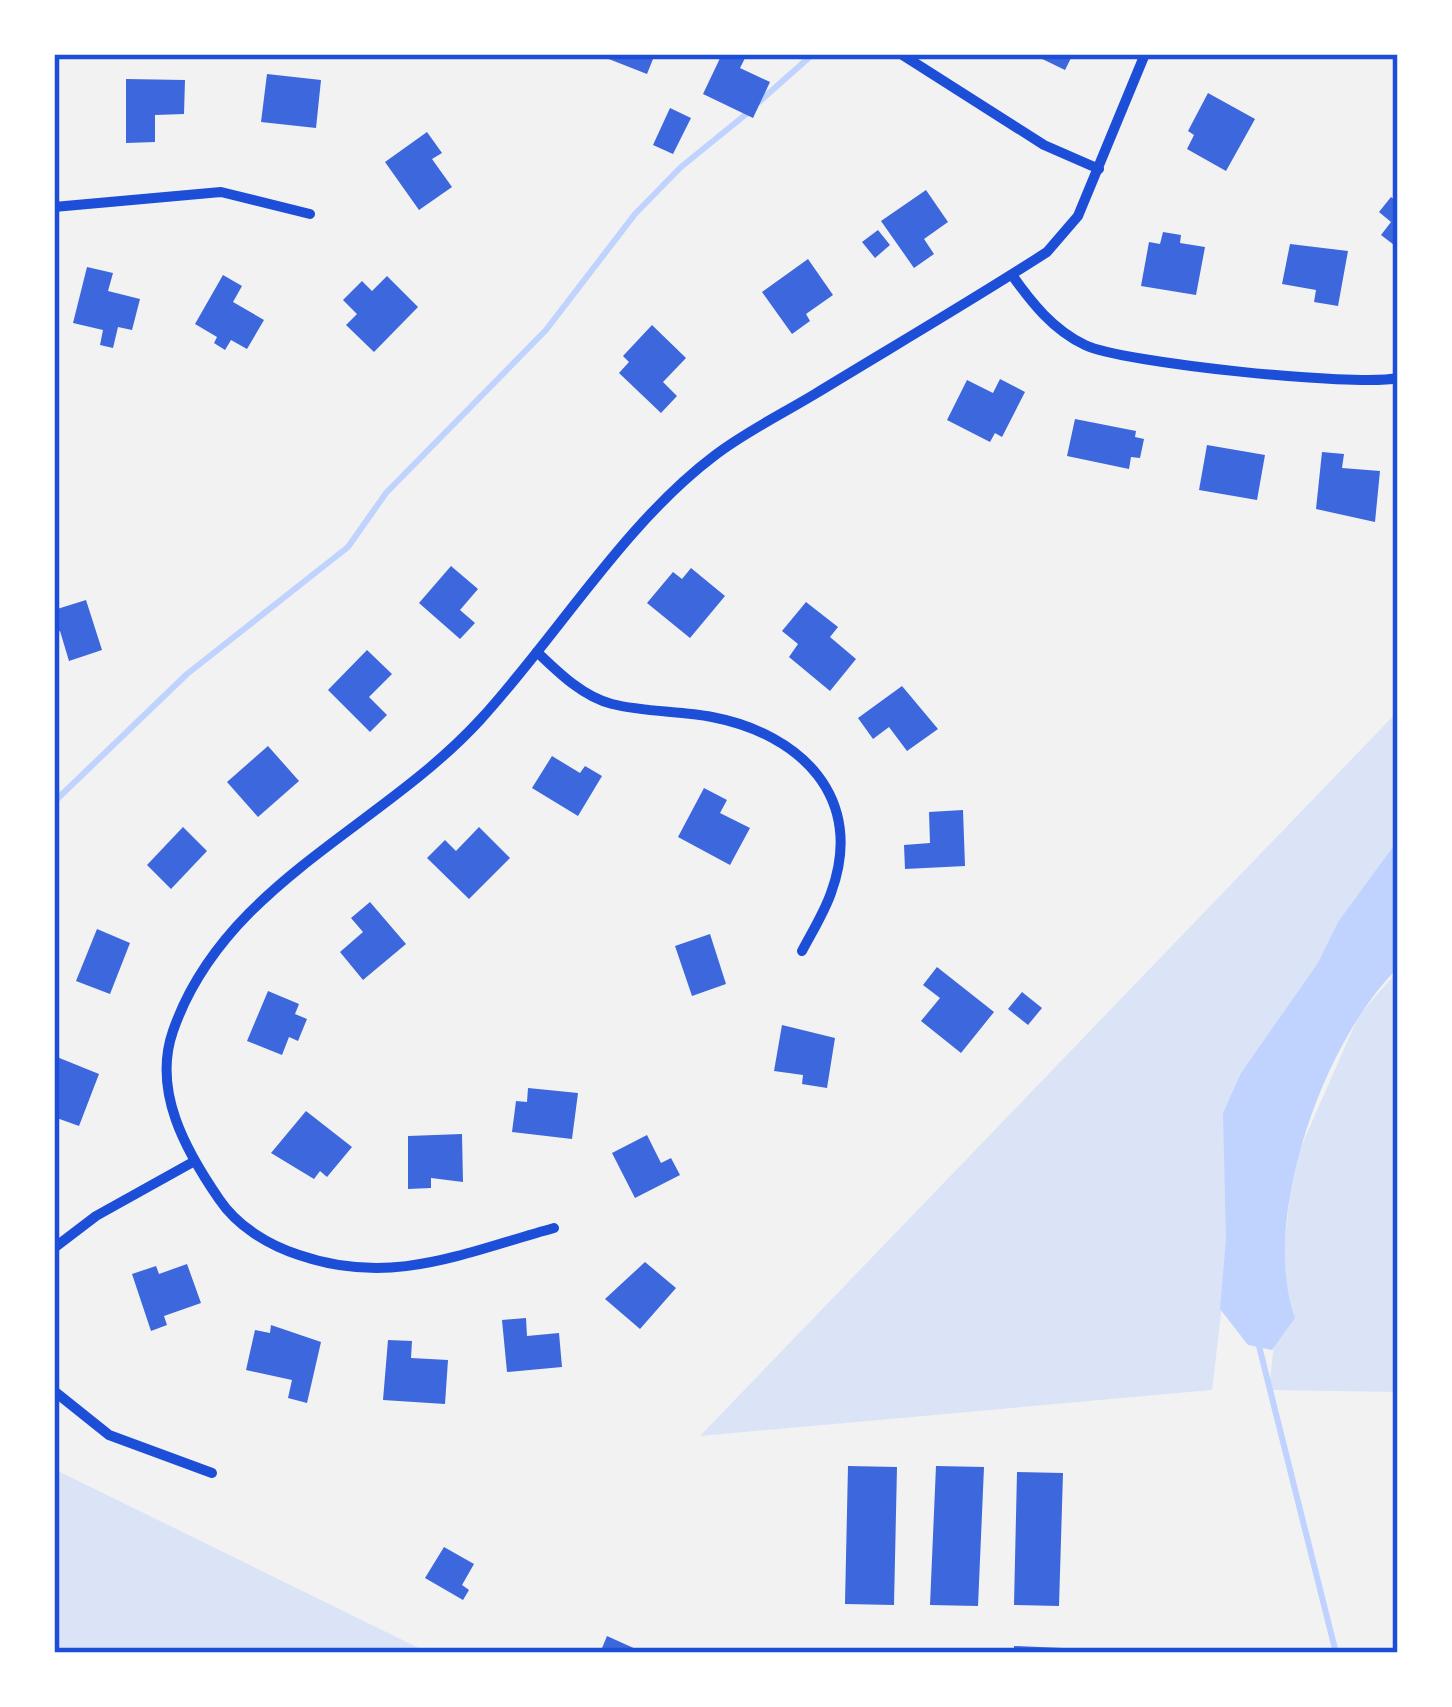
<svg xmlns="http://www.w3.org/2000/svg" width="1452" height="1707" viewBox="0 0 1452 1707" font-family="Manrope,sans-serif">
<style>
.green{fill:#dbe4f7}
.water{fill:#bfd3fe}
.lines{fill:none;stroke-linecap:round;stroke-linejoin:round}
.stream{stroke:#bfd3fe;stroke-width:6}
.building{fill:#3d67dc}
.minor{stroke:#1d4ed8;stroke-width:10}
.neatline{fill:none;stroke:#1d4ed8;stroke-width:4.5}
</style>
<rect width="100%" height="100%" fill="#f2f2f2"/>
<!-- green -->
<g class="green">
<path d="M1398,711V887L1244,1122L1212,1390L700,1436Z"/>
<path d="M1398,971V1392L1269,1390L1293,1165L1359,1015Z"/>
<path d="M54,1469L429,1653H54Z"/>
</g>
<!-- water -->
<path class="water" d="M1398,840V968C1325,1038 1259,1219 1295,1318L1272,1350L1248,1345L1220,1309L1226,1239L1223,1113L1241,1073L1318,963L1338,922Z"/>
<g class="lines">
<!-- stream -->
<g class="stream">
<path d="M759,102L813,54"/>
<path d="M54,802L187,674L348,547L386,493L546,330L635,214L681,167L750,111"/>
<path d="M1258,1342L1336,1653"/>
</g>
</g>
<!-- building -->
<g class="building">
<path d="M596,54H655L647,74Z"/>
<path d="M722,54H747L740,68L770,82L753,118L703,94Z"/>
<path d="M1032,54H1073L1065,70Z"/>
<path d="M267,74L321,80L316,128L261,122Z"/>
<path d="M126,79L185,80L184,114L155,115V142L126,143Z"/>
<path d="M1208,93L1255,119L1226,171L1187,149L1194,135L1188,131Z"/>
<path d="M670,108L691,118L673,154L653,145Z"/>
<path d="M427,132L442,153L432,159L452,187L419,210L385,162Z"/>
<path d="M926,190L948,222L924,239L934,254L914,268L881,221Z"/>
<path d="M1391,197L1398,202V248L1381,235L1391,222L1379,212Z"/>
<path d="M878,230L890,245L875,258L862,242Z"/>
<path d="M1163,232L1181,235L1180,243L1205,247L1196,295L1141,286L1149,242L1160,244Z"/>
<path d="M1290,244L1348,251L1338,306L1314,302L1316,290L1282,284Z"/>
<path d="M808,259L833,295L806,314L810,321L792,334L762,292Z"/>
<path d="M87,267L113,273L108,291L140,299L132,330L118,327L113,348L100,345L103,330L73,323Z"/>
<path d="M223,275L242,286L233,302L264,320L247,349L231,340L225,350L214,343L217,337L195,324Z"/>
<path d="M387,276L418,307L374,352L346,325L357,314L343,300L362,281L372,291Z"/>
<path d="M652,325L686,358L663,382L677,396L661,413L619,373L629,362L623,356Z"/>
<path d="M1000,379L1025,392L1002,437L995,433L990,442L947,420L967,380L993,393Z"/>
<path d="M1075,419L1136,431L1135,437L1144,439L1140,458L1131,457L1129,469L1067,456Z"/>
<path d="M1207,445L1265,455L1257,500L1199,490Z"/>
<path d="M1322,452L1344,454L1342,468L1380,471L1375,522L1316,509Z"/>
<path d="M451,566L478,589L460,610L475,623L460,639L419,603Z"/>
<path d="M691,568L725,596L690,638L647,603L673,572L682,579Z"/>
<path d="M86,600L102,650L69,661L60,631L54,633V610Z"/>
<path d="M806,602L838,627L830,637L856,659L830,691L789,657L798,644L782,631Z"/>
<path d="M367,650L392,674L369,697L387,715L370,732L328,690Z"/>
<path d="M902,686L938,729L907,751L889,727L873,739L858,718Z"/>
<path d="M268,746L299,781L258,817L227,782Z"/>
<path d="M552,756L580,773L585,766L602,776L578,816L532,788Z"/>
<path d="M704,788L727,800L720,813L750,828L730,865L678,837Z"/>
<path d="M963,810L965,866L905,869L904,845L930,843L929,812Z"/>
<path d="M183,827L207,851L171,889L147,865Z"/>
<path d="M479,827L510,858L469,899L427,858L445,840L456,851Z"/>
<path d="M370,902L406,944L363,980L340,952L363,932L351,918Z"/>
<path d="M97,929L130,943L110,994L76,981Z"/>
<path d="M710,934L726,984L692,996L675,946Z"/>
<path d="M937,967L994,1012L961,1053L921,1021L940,998L923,985Z"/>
<path d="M268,991L299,1004L295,1014L307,1019L298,1041L289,1037L282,1055L247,1041Z"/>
<path d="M1022,992L1042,1008L1028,1025L1008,1009Z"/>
<path d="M782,1025L835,1038L827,1088L802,1084L803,1075L774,1071Z"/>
<path d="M57,1057L99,1074L79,1126L54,1117Z"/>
<path d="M528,1088L578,1093L572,1139L512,1132L516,1101L527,1102Z"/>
<path d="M306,1111L352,1147L327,1177L320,1171L314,1179L271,1153Z"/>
<path d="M462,1134L463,1182L431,1178V1188L408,1189V1136Z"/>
<path d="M647,1135L661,1163L671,1158L680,1175L635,1198L612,1153Z"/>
<path d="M645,1262L676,1288L640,1329L605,1299Z"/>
<path d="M187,1264L201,1303L164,1316L167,1325L151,1331L132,1274L156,1266L159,1274Z"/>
<path d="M526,1318L527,1336L559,1333L562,1367L507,1372L502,1320Z"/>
<path d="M271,1325L321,1342L307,1403L288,1398L292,1380L246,1370L255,1330L270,1333Z"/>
<path d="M388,1340L412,1341L411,1358L448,1360L445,1404L383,1400Z"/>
<path d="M848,1466L897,1467L894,1605L845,1604Z"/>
<path d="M936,1466L984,1467L978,1606L930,1605Z"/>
<path d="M1017,1472L1063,1473L1059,1606L1014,1605Z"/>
<path d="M444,1547L474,1564L462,1585L469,1590L463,1600L425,1578Z"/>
<path d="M607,1636L638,1650L637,1653H600Z"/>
<path d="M1014,1646L1063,1648V1653H1014Z"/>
</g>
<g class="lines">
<!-- minor -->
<g class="minor">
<path d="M901,54L1044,145L1099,169"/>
<path d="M54,207L221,192L310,214"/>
<path d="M1012,275C1031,302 1053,330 1085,345C1122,363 1356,387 1398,378"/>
<path d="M537,652C558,672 583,697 612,704C644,712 680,711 712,717C801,734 866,798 831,893C824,913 812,932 802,951"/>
<path d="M554,1228C463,1253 392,1287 299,1255C268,1245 237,1226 219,1199C186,1151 152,1091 173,1031C224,884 380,829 480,720C557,636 624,524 714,456C745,432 782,414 815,394C892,347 971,301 1047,252L1078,216L1145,54"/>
<path d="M54,1248L96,1216L193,1162"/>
<path d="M54,1391L109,1435L212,1473"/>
</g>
</g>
<!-- border -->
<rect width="1452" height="1707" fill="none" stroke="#ffffff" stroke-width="114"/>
<rect x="57" y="57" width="1338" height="1593" class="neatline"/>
</svg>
